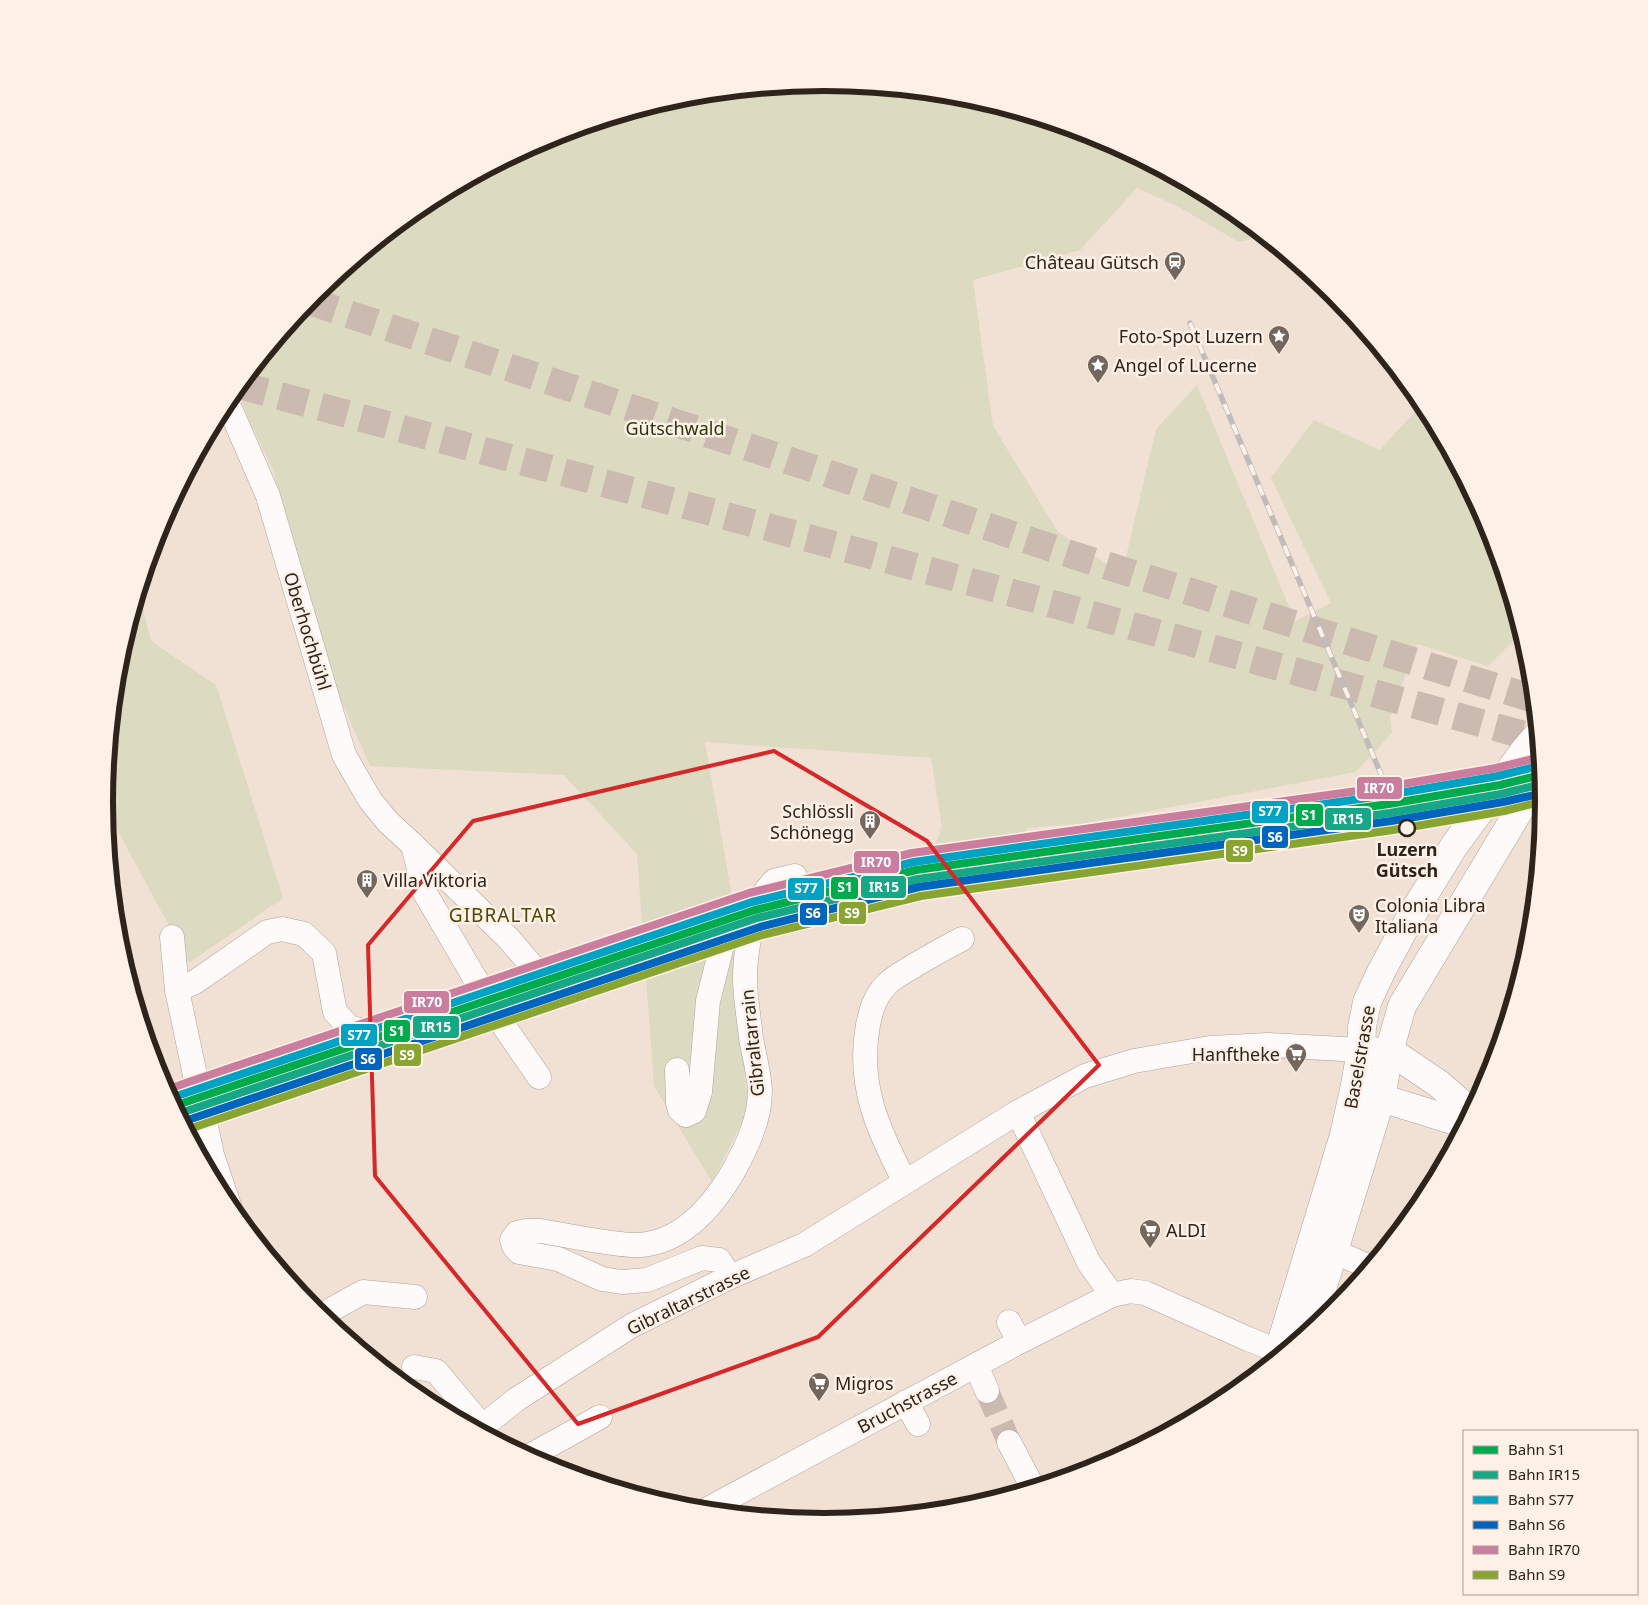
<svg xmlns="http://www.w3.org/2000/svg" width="1648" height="1605" viewBox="0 0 1648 1605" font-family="'Noto Sans',sans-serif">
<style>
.green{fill:#dcdac0}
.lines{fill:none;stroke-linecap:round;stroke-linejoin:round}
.minor-tunnel{stroke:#cabaaf;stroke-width:24;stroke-dasharray:24 12;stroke-linecap:butt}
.highway-tunnel{stroke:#cabaaf;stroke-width:28;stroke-dasharray:28 14;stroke-linecap:butt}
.minor-casing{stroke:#b0a299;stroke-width:25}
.major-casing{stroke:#b0a299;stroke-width:29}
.minor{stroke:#fdfaf9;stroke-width:24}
.major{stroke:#fdfaf9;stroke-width:28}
.rail-casing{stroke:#c1bcba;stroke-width:5.5}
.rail{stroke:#fdf0e6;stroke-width:4;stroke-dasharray:11;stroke-linecap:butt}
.rail-1-casing{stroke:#fdf0e6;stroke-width:11}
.rail-2-casing{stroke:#fdf0e6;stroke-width:11}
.rail-3-casing{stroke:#fdf0e6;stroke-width:11}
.rail-4-casing{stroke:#fdf0e6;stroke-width:11}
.rail-5-casing{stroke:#fdf0e6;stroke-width:11}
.rail-6-casing{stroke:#fdf0e6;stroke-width:11}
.rail-1{stroke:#00ab4d;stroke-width:8}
.rail-2{stroke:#16a787;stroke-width:8}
.rail-3{stroke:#02a2c5;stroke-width:8}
.rail-4{stroke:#0065bd;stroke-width:8}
.rail-5{stroke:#ca7d9d;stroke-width:8}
.rail-6{stroke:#88a431;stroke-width:8}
.marked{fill:none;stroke:#d62828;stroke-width:4;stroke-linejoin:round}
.stop-dot{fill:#fdf0e6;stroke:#2f241b;stroke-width:2.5}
.labels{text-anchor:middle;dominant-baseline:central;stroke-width:5;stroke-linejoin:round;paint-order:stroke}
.poi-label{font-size:18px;fill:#2f241b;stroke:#fdf0e6;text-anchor:start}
.park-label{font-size:18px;fill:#2d350d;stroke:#fdf0e6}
.street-label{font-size:18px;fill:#2f241b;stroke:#fdf0e6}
.stop-label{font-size:18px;font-weight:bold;fill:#2f241b;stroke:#fdf0e6}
.neighbourhood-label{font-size:19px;letter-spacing:1px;fill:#4c4807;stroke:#fdf0e6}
.rim{fill:none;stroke:#2f241b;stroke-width:6}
.line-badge{stroke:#fdf0e6;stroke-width:2}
.badge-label{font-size:14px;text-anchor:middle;font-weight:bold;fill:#fff}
</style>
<rect width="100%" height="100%" fill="#f1e0d4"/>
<!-- green -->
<g class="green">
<path d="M824,83L965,96L1100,137L1224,204L1263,236L1239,242L1177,206L1137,188L1080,250L973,280L993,426L1058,532L1122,574L1156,429L1197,385L1295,621L1331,603L1271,478L1314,420L1380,450L1423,403L1489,527L1521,633L1488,666L1417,644L1390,717L1392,733L1356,772L1081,824L1028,828L993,864L925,871L942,827L931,758L705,742L734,908V955L748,1110L712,1182L654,1086L637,854L564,775L370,766L302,612V573L273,470L249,420L237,388L315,293L424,204L549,137L684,96Z"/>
<path d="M139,593L151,641L216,685L283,898L189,963L104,805L118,662Z"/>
</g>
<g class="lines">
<!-- minor-tunnel -->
<path class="minor-tunnel" d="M987,1391L1009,1442"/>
<!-- highway-tunnel -->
<g class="highway-tunnel">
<path d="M309,301L1076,556L1534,699"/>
<path d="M239,385L1053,604L1538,739"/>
</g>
<!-- minor casing -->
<g class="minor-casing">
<g id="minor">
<path d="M224,404L231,411L268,496L344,755L370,800L388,822L413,845L509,939L550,987"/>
<path d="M413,845L425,893L497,1016L539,1077"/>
<path d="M755,910L765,892L774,881L795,876"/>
<path d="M172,937L177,990L212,1155L230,1208"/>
<path d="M177,990L195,982L267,932L282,929L304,934L324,953L335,1012L350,1028L367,1031L423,1032L497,1016"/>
<path d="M677,1070L678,1103L680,1110L686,1115L694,1111L700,1092L708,1001L729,917C734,907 738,903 749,903L755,910C750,933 745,955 745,978C745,997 749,1018 751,1038C754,1055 759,1073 760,1090C760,1120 747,1146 733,1172C711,1209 678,1247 631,1245C601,1243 570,1236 541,1231H526L517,1233L512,1240L514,1246L519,1252L558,1259L602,1279L622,1282L647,1280L702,1258L719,1260L730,1277"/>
<path d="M1018,1112L1089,1263L1112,1295"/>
<path d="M905,1182C878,1130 857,1085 868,1025C871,1010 875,996 887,984C895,976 906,971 915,965C931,956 946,947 962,939"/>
<path d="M1318,1244L1369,1267"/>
<path d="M320,1316L363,1292L415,1297"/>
<path d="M1009,1322L1019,1342"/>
<path d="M976,1365L987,1391"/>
<path d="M414,1367L436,1371L482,1426"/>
<path d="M906,1402L918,1424"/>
<path d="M478,1430L517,1399L631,1326L730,1277L804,1245L1018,1112L1085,1076L1134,1061L1210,1048L1268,1045L1361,1050"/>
<path d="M1009,1442L1033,1488"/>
<path d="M528,1457L600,1417"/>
<path d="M704,1511L1019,1342L1112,1295L1131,1291L1145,1293L1248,1339L1283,1353"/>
</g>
</g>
<!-- major casing -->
<g class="major-casing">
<g id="major">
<path d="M1372,1051L1394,1054L1405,1061L1439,1084L1471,1112"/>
<path d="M1368,1085L1381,1098L1465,1124"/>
<path d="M1308,1333L1334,1251L1381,1098L1389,1052L1402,1006L1523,804L1541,777"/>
<path d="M1277,1357L1344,1135L1355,1085L1361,1050L1362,1027L1367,1002L1381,972L1411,916L1454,846L1524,751L1537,736"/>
</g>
</g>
<!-- minor -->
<use href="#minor" class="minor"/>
<!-- major -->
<use href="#major" class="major"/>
<!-- rail casing -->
<g class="rail-casing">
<path id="rail" d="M1190,323L1386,786"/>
</g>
<!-- rail -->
<use href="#rail" class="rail"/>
<!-- rail-1 casing -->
<g class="rail-1-casing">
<path id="rail-1" d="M174,1106L755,910L916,870L1389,804L1500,785L1541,775"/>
</g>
<!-- rail-2 casing -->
<g class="rail-2-casing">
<path id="rail-2" d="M178,1114L757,918L918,879L1390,813L1501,794L1542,784"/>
</g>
<!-- rail-3 casing -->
<g class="rail-3-casing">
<path id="rail-3" d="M171,1098L752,902L914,862L1388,795L1498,776L1539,766"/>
</g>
<!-- rail-4 casing -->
<g class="rail-4-casing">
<path id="rail-4" d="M182,1122L760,927L919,887L1391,821L1503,802L1543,793"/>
</g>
<!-- rail-5 casing -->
<g class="rail-5-casing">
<path id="rail-5" d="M168,1089L749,893L912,853L1386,787L1496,768L1537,758"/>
</g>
<!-- rail-6 casing -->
<g class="rail-6-casing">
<path id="rail-6" d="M186,1130L762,935L921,896L1393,830L1504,811L1544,801"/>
</g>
<!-- rail-1 -->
<use href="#rail-1" class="rail-1"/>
<!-- rail-2 -->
<use href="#rail-2" class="rail-2"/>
<!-- rail-3 -->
<use href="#rail-3" class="rail-3"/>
<!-- rail-4 -->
<use href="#rail-4" class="rail-4"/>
<!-- rail-5 -->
<use href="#rail-5" class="rail-5"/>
<!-- rail-6 -->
<use href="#rail-6" class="rail-6"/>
</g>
<!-- marked area -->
<path class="marked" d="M774,751L927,841L1099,1065L818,1337L578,1424L375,1176L368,945L473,821Z"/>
<!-- icons -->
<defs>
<g id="station-pin" transform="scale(1.125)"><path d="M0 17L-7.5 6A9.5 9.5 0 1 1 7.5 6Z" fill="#73665c" stroke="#fdf0e6"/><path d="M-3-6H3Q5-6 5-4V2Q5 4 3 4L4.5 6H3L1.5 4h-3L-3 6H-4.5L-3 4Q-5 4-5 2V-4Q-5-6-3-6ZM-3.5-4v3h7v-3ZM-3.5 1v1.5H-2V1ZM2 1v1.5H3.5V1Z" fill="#fff"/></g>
<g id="sight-pin" transform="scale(1.125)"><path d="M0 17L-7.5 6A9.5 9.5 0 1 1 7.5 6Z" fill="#73665c" stroke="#fdf0e6"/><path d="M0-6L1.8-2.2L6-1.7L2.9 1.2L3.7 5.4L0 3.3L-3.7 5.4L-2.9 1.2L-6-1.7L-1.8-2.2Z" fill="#fff"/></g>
<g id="building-pin" transform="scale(1.125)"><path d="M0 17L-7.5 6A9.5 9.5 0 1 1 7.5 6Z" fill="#73665c" stroke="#fdf0e6"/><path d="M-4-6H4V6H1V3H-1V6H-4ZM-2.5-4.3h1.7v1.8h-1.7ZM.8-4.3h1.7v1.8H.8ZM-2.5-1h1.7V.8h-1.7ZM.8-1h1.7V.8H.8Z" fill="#fff"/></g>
<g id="theatre-pin" transform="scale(1.125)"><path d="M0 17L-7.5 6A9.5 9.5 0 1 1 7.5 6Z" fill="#73665c" stroke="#fdf0e6"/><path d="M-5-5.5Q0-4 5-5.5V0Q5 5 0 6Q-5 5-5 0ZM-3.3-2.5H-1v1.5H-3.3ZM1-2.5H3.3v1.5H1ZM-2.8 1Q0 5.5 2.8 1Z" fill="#fff"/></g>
<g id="supermarket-pin" transform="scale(1.125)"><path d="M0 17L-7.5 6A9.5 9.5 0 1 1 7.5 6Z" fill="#73665c" stroke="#fdf0e6"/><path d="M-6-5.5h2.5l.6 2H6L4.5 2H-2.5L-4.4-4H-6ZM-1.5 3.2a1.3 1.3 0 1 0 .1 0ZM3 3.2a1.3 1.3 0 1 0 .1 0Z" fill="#fff"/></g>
</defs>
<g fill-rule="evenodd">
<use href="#station-pin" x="1175" y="262"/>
<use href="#sight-pin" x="1279" y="336"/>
<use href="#sight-pin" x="1098" y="365"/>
<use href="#building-pin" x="870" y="821"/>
<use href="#building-pin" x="367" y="880"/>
<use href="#theatre-pin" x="1359" y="915"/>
<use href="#supermarket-pin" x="1296" y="1054"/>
<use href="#supermarket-pin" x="1150" y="1230"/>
<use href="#supermarket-pin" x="819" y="1383"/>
</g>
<!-- markers -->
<circle class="stop-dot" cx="1407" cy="828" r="8"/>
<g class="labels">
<!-- poi labels -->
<g class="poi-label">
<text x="1159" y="262" text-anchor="end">Château Gütsch</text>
<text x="1263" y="336" text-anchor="end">Foto-Spot Luzern</text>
<text x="1114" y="365">Angel of Lucerne</text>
<text x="854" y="811" text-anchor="end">Schlössli<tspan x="854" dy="21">Schönegg</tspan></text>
<text x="383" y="880">Villa Viktoria</text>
<text x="1375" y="905">Colonia Libra<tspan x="1375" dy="21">Italiana</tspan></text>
<text x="1280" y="1054" text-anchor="end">Hanftheke</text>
<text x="1166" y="1230">ALDI</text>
<text x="835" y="1383">Migros</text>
</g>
<!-- park labels -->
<g class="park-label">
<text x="675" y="428">Gütschwald</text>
</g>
<!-- street labels -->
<g class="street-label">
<text transform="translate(308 631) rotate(73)">Oberhochbühl</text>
<text transform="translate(752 1043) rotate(-96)">Gibraltarrain</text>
<text transform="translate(1359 1057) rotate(-80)">Baselstrasse</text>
<text transform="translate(688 1300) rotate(-26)">Gibraltarstrasse</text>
<text transform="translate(907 1402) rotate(-28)">Bruchstrasse</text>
</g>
<!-- stop labels -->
<g class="stop-label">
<text x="1407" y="849">Luzern<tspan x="1407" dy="21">Gütsch</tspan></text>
</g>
<!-- neighbourhood labels -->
<g class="neighbourhood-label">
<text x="503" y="915">GIBRALTAR</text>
</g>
</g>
<!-- crop -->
<path d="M0 0H1648V1605H0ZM113 802a711 711 0 1 1 1422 0a711 711 0 1 1-1422 0Z" fill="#fdf0e6" fill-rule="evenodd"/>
<path class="rim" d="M113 802a711 711 0 1 1 1422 0a711 711 0 1 1-1422 0Z"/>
<g class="line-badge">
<rect x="1356" y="776" width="47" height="24" rx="5" fill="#ca7d9d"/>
<rect x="1251" y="800" width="38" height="24" rx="5" fill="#02a2c5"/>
<rect x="1295" y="803" width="29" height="24" rx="5" fill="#00ab4d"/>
<rect x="1324" y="807" width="48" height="24" rx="5" fill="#16a787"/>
<rect x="1261" y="825" width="28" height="24" rx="5" fill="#0065bd"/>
<rect x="1225" y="839" width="29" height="24" rx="5" fill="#88a431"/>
<rect x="853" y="850" width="47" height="24" rx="5" fill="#ca7d9d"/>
<rect x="860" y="875" width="47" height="24" rx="5" fill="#16a787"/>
<rect x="830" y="876" width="29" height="24" rx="5" fill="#00ab4d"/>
<rect x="787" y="877" width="38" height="24" rx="5" fill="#02a2c5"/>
<rect x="838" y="901" width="29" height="24" rx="5" fill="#88a431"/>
<rect x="799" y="902" width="29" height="24" rx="5" fill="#0065bd"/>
<rect x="403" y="990" width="47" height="24" rx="5" fill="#ca7d9d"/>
<rect x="412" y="1015" width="48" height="24" rx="5" fill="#16a787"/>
<rect x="383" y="1019" width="28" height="24" rx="5" fill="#00ab4d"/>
<rect x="340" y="1023" width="38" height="24" rx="5" fill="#02a2c5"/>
<rect x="393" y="1043" width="29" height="24" rx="5" fill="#88a431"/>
<rect x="354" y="1047" width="29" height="24" rx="5" fill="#0065bd"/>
</g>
<g class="badge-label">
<text x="1379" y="793">IR70</text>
<text x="1270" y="816">S77</text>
<text x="1309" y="820">S1</text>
<text x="1348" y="824">IR15</text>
<text x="1275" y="842">S6</text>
<text x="1240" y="856">S9</text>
<text x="876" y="867">IR70</text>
<text x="884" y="892">IR15</text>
<text x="845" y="892">S1</text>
<text x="806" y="893">S77</text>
<text x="852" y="918">S9</text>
<text x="813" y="918">S6</text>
<text x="427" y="1007">IR70</text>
<text x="436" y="1032">IR15</text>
<text x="397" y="1036">S1</text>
<text x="359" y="1040">S77</text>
<text x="407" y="1060">S9</text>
<text x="368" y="1064">S6</text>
</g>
<!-- legend -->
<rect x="1463" y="1430" width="175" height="165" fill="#fdf0e6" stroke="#ab9e95"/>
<rect x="1473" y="1446" width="25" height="8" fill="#00ab4d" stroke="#ab9e95"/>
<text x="1508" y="1455" font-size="15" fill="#2f241b">Bahn S1</text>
<rect x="1473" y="1471" width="25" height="8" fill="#16a787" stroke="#ab9e95"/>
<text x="1508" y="1480" font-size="15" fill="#2f241b">Bahn IR15</text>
<rect x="1473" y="1496" width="25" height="8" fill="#02a2c5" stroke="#ab9e95"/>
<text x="1508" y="1505" font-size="15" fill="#2f241b">Bahn S77</text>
<rect x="1473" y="1521" width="25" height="8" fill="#0065bd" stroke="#ab9e95"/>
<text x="1508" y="1530" font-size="15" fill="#2f241b">Bahn S6</text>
<rect x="1473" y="1546" width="25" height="8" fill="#ca7d9d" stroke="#ab9e95"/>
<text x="1508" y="1555" font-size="15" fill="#2f241b">Bahn IR70</text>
<rect x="1473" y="1571" width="25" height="8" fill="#88a431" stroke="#ab9e95"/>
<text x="1508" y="1580" font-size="15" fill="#2f241b">Bahn S9</text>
</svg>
